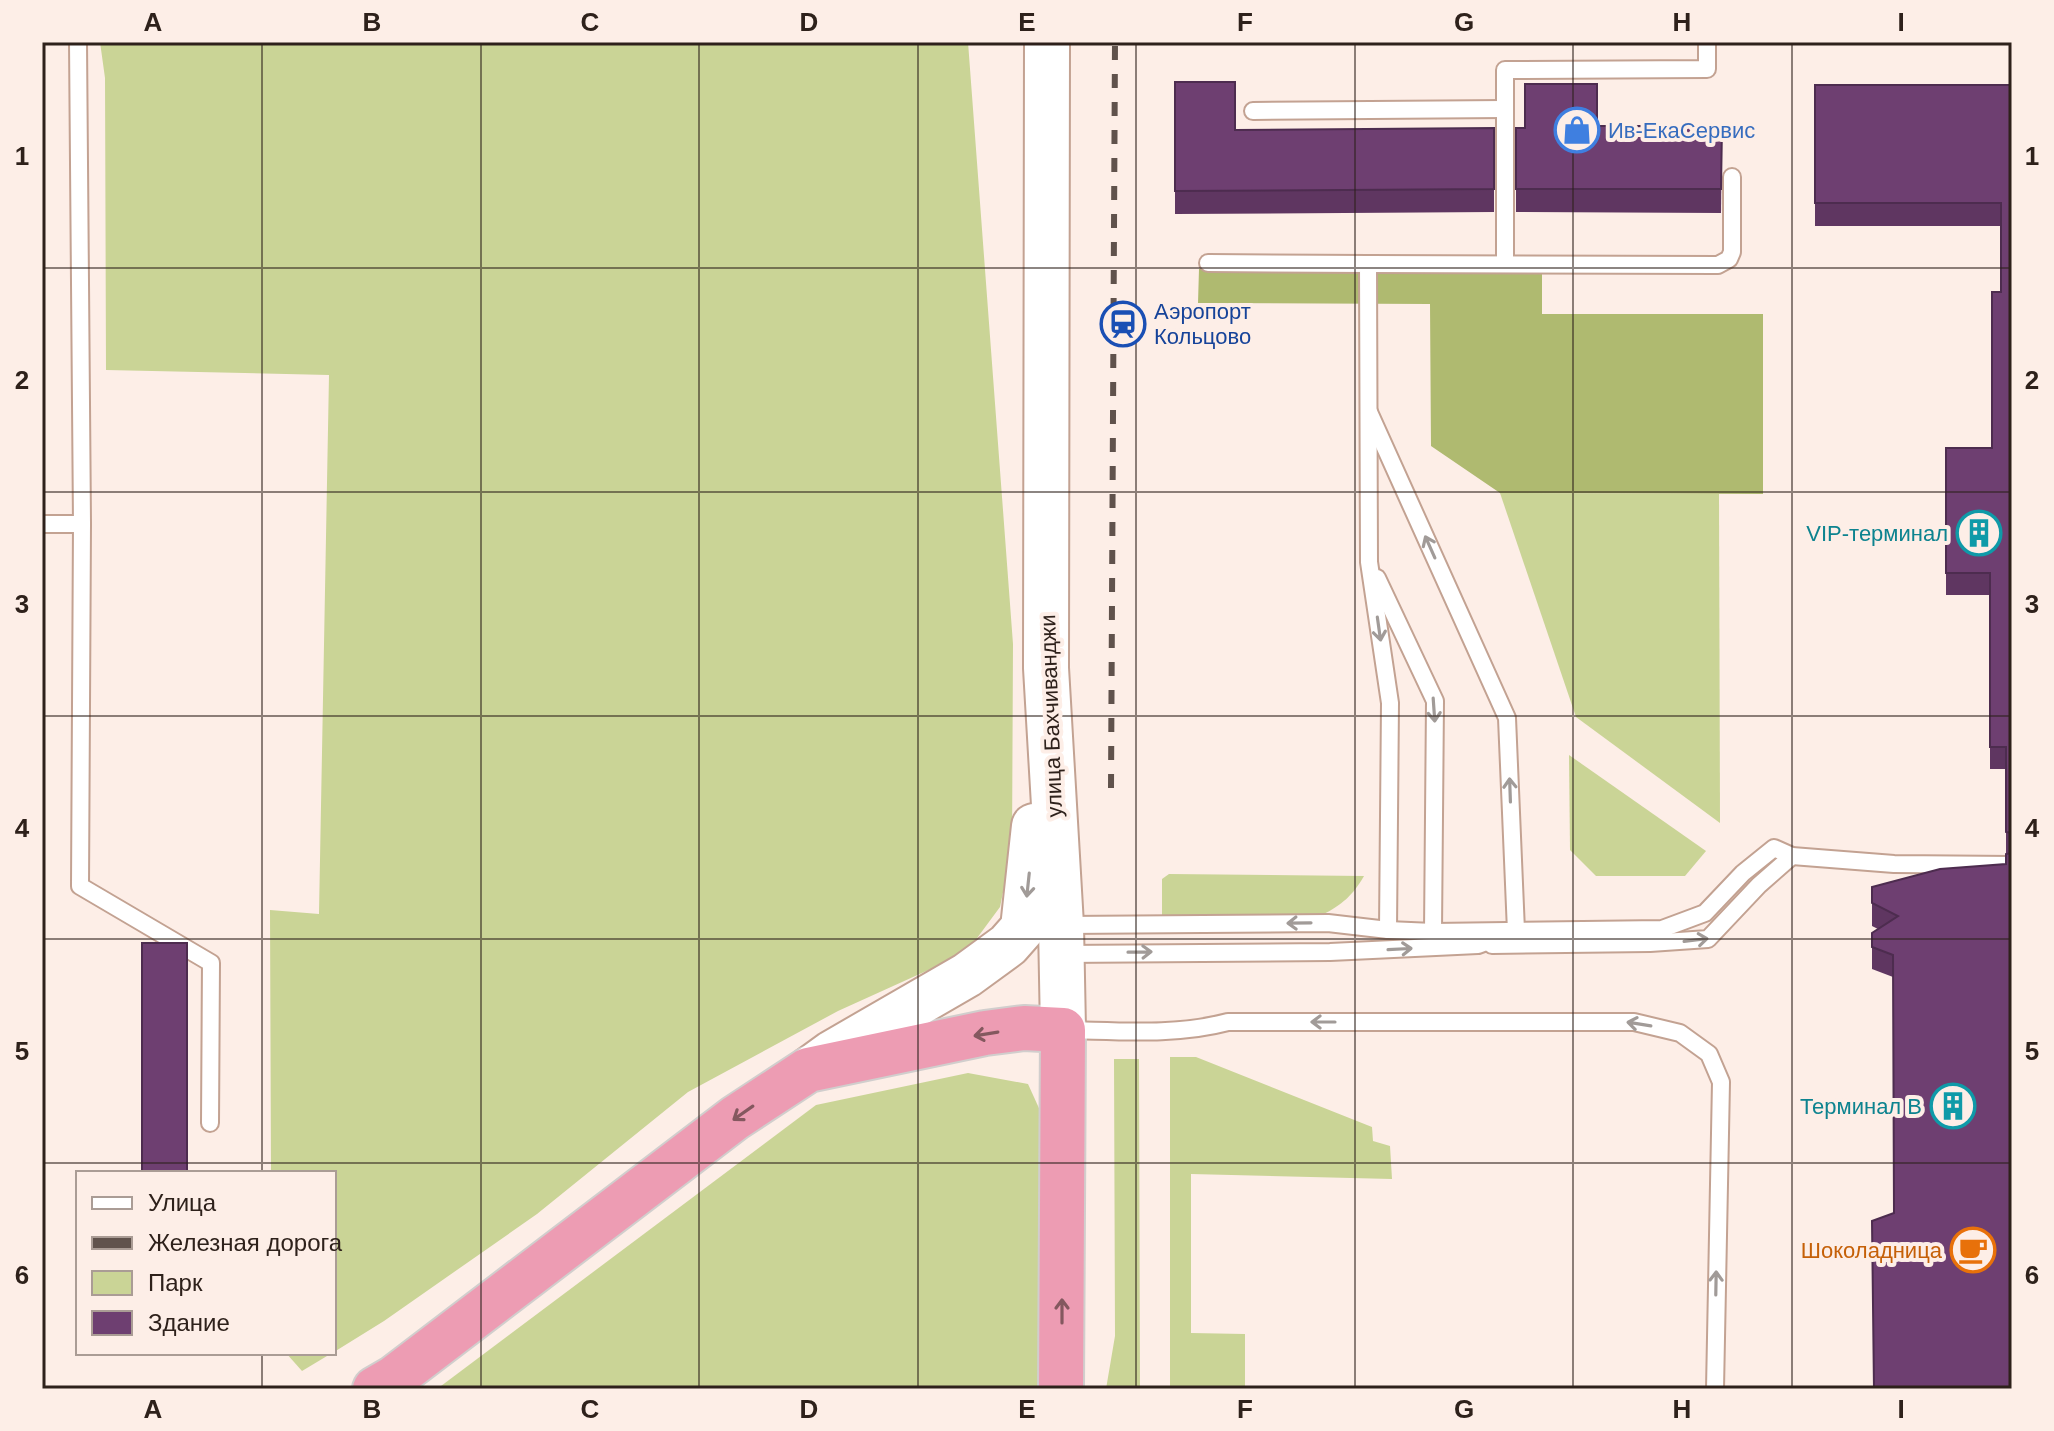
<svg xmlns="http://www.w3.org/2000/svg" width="2054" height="1431" viewBox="0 0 2054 1431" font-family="Arial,sans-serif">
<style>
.green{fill:#cad496}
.forest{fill:#afba70}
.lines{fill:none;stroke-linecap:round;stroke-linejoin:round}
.lane-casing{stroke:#c3a292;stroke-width:20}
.secondary-casing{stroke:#c3a292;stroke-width:48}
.highway-casing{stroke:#d1cecd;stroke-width:48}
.lane{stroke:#fff;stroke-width:16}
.secondary{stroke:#fff;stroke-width:44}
.highway{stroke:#ed9cb3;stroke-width:44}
.rail{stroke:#60524c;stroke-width:6;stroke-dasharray:14 14;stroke-linecap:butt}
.wall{fill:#5f3661}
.building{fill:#6e3f71;stroke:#4d2c4f;stroke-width:2}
.oneway{stroke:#a19b98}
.oneway2{stroke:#84585f}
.grid{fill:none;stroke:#2e211b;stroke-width:2;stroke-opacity:0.55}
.labels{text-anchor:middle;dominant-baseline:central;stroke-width:8;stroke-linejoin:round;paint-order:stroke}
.shop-label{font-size:22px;fill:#366cbe;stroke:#fdeee7;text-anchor:start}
.transit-label{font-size:22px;fill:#164399;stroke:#fdeee7;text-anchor:start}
.culture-label{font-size:22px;fill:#0d838f;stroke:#fdeee7;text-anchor:end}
.street-label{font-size:22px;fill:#2e211b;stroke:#fdeee7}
.food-label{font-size:22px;fill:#c56008;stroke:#fdeee7;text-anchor:end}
.neatline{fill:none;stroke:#2e211b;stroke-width:3}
.grid-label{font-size:26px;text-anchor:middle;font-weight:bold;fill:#2e211b}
</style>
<rect width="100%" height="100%" fill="#fdeee7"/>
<!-- green -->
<g class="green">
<path d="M100,42H968L1013,644L1012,848L1000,907L966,953L838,1011L688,1092L537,1214L384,1321L334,1352V1173H271L270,910L319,914L329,375L106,370L105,78Z"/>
<path d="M1500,493L1719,494L1720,823L1576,717Z"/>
<path d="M1569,755L1706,851L1685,876H1596L1570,850Z"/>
<path d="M1169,874L1364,876C1353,895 1342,905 1322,915H1162V879Z"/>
<path d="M1170,1057H1196L1372,1127L1373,1141L1390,1146L1392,1179L1191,1174V1333L1245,1334V1389H1170Z"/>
<path d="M1114,1059H1139L1140,1389H1106L1115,1336Z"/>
<path d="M968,1073L1028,1084L1043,1117L1038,1389H437L816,1105Z"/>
<path d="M286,1353H332L302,1371Z"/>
</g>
<!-- forest -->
<path class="forest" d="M1199,269H1542V314H1763V494L1500,493L1431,446L1430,304L1198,303Z"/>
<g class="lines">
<!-- lane casing -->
<g class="lane-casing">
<g id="lane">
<path d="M78,42L82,524L80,886L211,963L210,1123"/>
<path d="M1253,111L1505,109"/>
<path d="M1208,263L1368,264L1369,562L1390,703L1388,930"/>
<path d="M1368,264L1718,265L1729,259L1732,252V177"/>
<path d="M1505,264V70L1707,69V42"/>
<path d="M42,524H82"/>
<path d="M1377,578L1435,701L1433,932"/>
<path d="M1065,925L1328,923L1388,930L1433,932L1662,929L1705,913L1743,873L1774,848L1792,856L1894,864L2012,865"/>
<path d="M1492,945L1650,943L1708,939L1759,885L1792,856"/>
<path d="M1062,954L1330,952L1478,945L1516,931L1507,718L1369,412"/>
<path d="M1065,1030C1120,1031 1175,1036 1228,1022H1634L1680,1033L1709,1054L1721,1082L1715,1389"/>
</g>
</g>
<!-- secondary casing -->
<g class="secondary-casing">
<g id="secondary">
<path d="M1047,42L1046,668L1061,925L1063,1030"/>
<path d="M810,1069L832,1053L967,975L1008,945L1023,928L1034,826"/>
</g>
</g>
<!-- highway casing -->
<g class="highway-casing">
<path id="highway" d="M375,1389L394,1378L735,1118L808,1070L985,1033L1024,1028L1063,1030L1061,1389"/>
</g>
<!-- lane -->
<use href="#lane" class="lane"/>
<!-- secondary -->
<use href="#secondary" class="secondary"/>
<!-- highway -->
<use href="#highway" class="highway"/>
<!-- rail -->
<path class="rail" d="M1111,788L1115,42"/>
</g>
<!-- wall -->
<g class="wall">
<path d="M1175,82L1235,130L1494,128V212L1175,214Z"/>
<path d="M1815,85H2012V1389L1894,1213L1893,977L1872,969V933L1878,929L1872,926V887L2006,864V769H1990V595H1946V448H1992L2001,292V226H1815Z"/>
<path d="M1597,126H1722L1721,213L1516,212V128Z"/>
</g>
<!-- building -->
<g class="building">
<path d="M1175,82H1235V130L1494,128V189L1175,191Z"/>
<path d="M1525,84H1597V126H1722L1721,189H1516V128H1525Z"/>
<path d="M1815,85H2012V833L2006,832V747H1990V573H1946V448H1992V292H2001V203H1815Z"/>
<path d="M2012,853V1389H1874L1872,1221L1894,1213L1893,955L1872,947V933L1898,916L1872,903V887L1940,869L2006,864V854Z"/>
<rect x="142" y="943" width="45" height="230"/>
</g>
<!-- one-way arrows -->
<defs><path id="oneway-shaft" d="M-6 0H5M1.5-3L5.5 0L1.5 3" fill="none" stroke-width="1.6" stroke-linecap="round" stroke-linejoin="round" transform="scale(2)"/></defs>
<g class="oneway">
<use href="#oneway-shaft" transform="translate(1430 547) rotate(-114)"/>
<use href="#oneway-shaft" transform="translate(1379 629) rotate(82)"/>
<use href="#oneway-shaft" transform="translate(1434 710) rotate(86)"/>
<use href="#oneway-shaft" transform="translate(1510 790) rotate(-92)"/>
<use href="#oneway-shaft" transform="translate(1028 885) rotate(96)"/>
<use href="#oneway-shaft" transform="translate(1299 923) rotate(179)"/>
<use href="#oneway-shaft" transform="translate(1696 940) rotate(-7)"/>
<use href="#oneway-shaft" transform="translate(1400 949) rotate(-3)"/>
<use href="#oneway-shaft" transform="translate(1140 952) rotate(-1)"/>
<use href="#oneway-shaft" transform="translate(1323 1022) rotate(180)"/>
<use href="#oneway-shaft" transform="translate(1639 1024) rotate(-171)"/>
<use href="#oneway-shaft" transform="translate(1716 1283) rotate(-89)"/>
</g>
<g class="oneway2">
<use href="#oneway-shaft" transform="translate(986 1034) rotate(171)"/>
<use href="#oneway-shaft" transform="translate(743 1113) rotate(145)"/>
<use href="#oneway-shaft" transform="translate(1062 1311) rotate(-90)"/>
</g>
<!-- grid -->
<path class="grid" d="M262,42V1173M481,42V1389M699,42V1389M918,42V1389M1136,42V1389M1355,42V1389M1573,42V1389M1792,42V1389M42,268H2012M42,492H2012M42,716H2012M42,939H2012M42,1163H2012M262,1353V1389"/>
<!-- icons -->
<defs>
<g id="shop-ring" transform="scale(2.3)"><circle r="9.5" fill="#fdeee7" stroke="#3f7fe0" stroke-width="1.5"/><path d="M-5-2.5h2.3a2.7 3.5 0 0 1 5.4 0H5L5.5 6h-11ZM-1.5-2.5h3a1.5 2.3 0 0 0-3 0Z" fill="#3f7fe0"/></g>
<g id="station-ring" transform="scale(2.3)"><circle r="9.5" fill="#fdeee7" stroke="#1a4fb4" stroke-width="1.5"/><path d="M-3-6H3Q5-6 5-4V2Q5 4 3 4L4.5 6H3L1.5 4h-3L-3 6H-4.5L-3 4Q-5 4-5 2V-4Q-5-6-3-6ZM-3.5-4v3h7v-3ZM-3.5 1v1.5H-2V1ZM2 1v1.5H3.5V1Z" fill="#1a4fb4"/></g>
<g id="building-ring" transform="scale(2.3)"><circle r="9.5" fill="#fdeee7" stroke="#0f9aa8" stroke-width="1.5"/><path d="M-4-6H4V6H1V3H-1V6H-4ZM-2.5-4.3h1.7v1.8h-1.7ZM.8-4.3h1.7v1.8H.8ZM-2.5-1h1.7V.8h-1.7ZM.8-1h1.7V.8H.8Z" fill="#0f9aa8"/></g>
<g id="cafe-ring" transform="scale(2.3)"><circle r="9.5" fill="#fdeee7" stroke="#e8710a" stroke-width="1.5"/><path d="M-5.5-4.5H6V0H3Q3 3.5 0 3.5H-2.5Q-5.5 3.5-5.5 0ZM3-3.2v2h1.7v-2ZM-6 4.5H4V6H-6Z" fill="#e8710a"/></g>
</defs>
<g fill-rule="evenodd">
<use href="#shop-ring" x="1577" y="130"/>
<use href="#station-ring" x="1123" y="324"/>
<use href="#building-ring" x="1979" y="533"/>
<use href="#building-ring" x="1953" y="1106"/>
<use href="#cafe-ring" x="1973" y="1250"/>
</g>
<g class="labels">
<!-- shop labels -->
<g class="shop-label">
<text x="1608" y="130">Ив-ЕкаСервис</text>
</g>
<!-- transit labels -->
<g class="transit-label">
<text x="1154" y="311">Аэропорт<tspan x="1154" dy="25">Кольцово</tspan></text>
</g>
<!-- culture labels -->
<g class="culture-label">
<text x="1948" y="533">VIP-терминал</text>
<text x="1922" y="1106">Терминал B</text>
</g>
<!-- street labels -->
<g class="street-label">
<text transform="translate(1051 716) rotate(-92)">улица Бахчиванджи</text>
</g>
<!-- food labels -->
<g class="food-label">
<text x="1942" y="1250">Шоколадница</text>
</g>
</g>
<!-- border -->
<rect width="2054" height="1431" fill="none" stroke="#fdeee7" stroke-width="88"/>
<!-- legend -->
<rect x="76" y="1171" width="260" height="184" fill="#fdeee7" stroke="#aa9c95" stroke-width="2"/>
<rect x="92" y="1197" width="40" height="12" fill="#ffffff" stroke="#aa9c95" stroke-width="2"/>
<text x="148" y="1211" font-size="24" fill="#2e211b">Улица</text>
<rect x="92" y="1237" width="40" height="12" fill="#60524c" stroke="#aa9c95" stroke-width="2"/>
<text x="148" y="1251" font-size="24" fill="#2e211b">Железная дорога</text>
<rect x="92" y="1271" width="40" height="24" fill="#cad496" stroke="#aa9c95" stroke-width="2"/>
<text x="148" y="1291" font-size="24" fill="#2e211b">Парк</text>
<rect x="92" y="1311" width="40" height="24" fill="#6e3f71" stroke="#aa9c95" stroke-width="2"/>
<text x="148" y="1331" font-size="24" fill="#2e211b">Здание</text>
<rect x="44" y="44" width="1966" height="1343" class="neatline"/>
<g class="grid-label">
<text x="153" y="31">A</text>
<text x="372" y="31">B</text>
<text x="590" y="31">C</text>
<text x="809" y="31">D</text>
<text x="1027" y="31">E</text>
<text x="1245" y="31">F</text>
<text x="1464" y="31">G</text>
<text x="1682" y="31">H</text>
<text x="1901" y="31">I</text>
<text x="22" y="165">1</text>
<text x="2032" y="165">1</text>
<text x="22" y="389">2</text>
<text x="2032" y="389">2</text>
<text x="22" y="613">3</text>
<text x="2032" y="613">3</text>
<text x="22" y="837">4</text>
<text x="2032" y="837">4</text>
<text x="22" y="1060">5</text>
<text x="2032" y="1060">5</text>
<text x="22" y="1284">6</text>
<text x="2032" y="1284">6</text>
<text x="153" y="1418">A</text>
<text x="372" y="1418">B</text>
<text x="590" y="1418">C</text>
<text x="809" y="1418">D</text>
<text x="1027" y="1418">E</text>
<text x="1245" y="1418">F</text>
<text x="1464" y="1418">G</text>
<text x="1682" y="1418">H</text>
<text x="1901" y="1418">I</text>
</g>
</svg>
